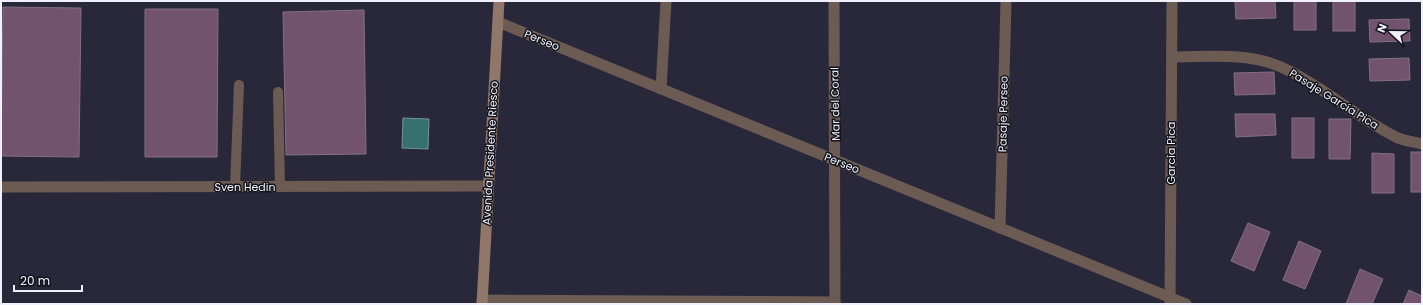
<svg xmlns="http://www.w3.org/2000/svg" width="1423" height="305" viewBox="0 0 1423 305" font-family="Poppins,sans-serif">
<style>
.water{fill:#386f70;stroke:#70969a}
.building{fill:#72536e;stroke:#837180}
.lines{fill:none;stroke-linecap:round;stroke-linejoin:round}
.service{stroke:#6c5b53;stroke-width:10}
.minor{stroke:#6c5b53;stroke-width:11}
.tertiary{stroke:#6c5b53;stroke-width:11}
.secondary{stroke:#917769;stroke-width:11}
.labels{text-anchor:middle;dominant-baseline:central;stroke-width:3;stroke-linejoin:round;paint-order:stroke}
.street-label{font-size:11px;fill:#f1f1fd;stroke:#12121a}
</style>
<rect width="100%" height="100%" fill="#29283a"/>
<!-- water -->
<path class="water" d="M403,118L429,119L428,149L402,148Z"/>
<!-- building -->
<g class="building">
<path d="M1235,1H1275L1276,18L1236,19Z"/>
<rect x="1294" y="1" width="22" height="29"/>
<rect x="1333" y="1" width="22" height="30"/>
<path d="M3,7L81,8L79,157L1,156Z"/>
<path d="M145,9H218L217,157H145Z"/>
<path d="M364,10L366,154L286,155L283,12Z"/>
<path d="M1409,19L1410,41L1370,42L1369,20Z"/>
<path d="M1409,58L1410,80L1370,81L1369,59Z"/>
<path d="M1274,72L1275,94L1235,95L1234,73Z"/>
<path d="M1235,114H1275L1276,135L1236,137Z"/>
<rect x="1292" y="118" width="22" height="40"/>
<path d="M1329,119H1351L1350,159H1329Z"/>
<rect x="1411" y="152" width="11" height="40"/>
<path d="M1372,153L1394,154V193H1372Z"/>
<path d="M1248,223L1270,232L1254,271L1231,261Z"/>
<path d="M1299,241L1321,251L1305,289L1283,280Z"/>
<path d="M1360,269L1383,279L1372,304H1346Z"/>
<path d="M1409,290L1422,296V304H1403Z"/>
</g>
<g class="lines">
<!-- service -->
<g class="service">
<path d="M278,92L280,187"/>
<path d="M235,187L239,85"/>
</g>
<!-- minor -->
<g class="minor">
<path d="M834,1L835,304"/>
<path d="M498,22L1186,304"/>
<path d="M1172,57C1208,57 1247,52 1281,67C1323,86 1357,118 1398,138C1406,141 1414,142 1422,144"/>
<path d="M661,89L666,1"/>
<path d="M1,187L488,186"/>
<path d="M1000,228L1006,1"/>
<path d="M482,300L835,302"/>
</g>
<!-- tertiary -->
<path class="tertiary" d="M1170,304L1172,1"/>
<!-- secondary -->
<path class="secondary" d="M482,304L499,1"/>
</g>
<g class="labels">
<!-- street labels -->
<g class="street-label">
<text transform="translate(542 40) rotate(22)">Perseo</text>
<text transform="translate(1334 99) rotate(32)">Pasaje García Pica</text>
<text transform="translate(835 104) rotate(-91)">Mar del Coral</text>
<text transform="translate(1003 114) rotate(-89)">Pasaje Perseo</text>
<text transform="translate(490 153) rotate(-87)">Avenida Presidente Riesco</text>
<text transform="translate(1171 153) rotate(-90)">García Pica</text>
<text transform="translate(842 163) rotate(22)">Perseo</text>
<text x="245" y="187">Sven Hedin</text>
</g>
</g>
<!-- border -->
<rect width="1423" height="305" fill="none" stroke="#f1f1fd" stroke-width="4"/>
<!-- north arrow -->
<g transform="translate(1391 32) rotate(292)" stroke="#12121a" stroke-width="3" paint-order="stroke">
<path d="M0-3L7 15L0 10L-7 15Z" fill="#f1f1fd"/>
<text y="-6" font-size="11" font-weight="bold" text-anchor="middle" fill="#f1f1fd">N</text>
</g>
<!-- scale -->
<path d="M14 285v6h68v-6" fill="none" stroke="#f1f1fd" stroke-width="2"/>
<text x="20" y="285" font-size="12" fill="#f1f1fd" stroke="#12121a" stroke-width="3" paint-order="stroke">20 m</text>
</svg>
